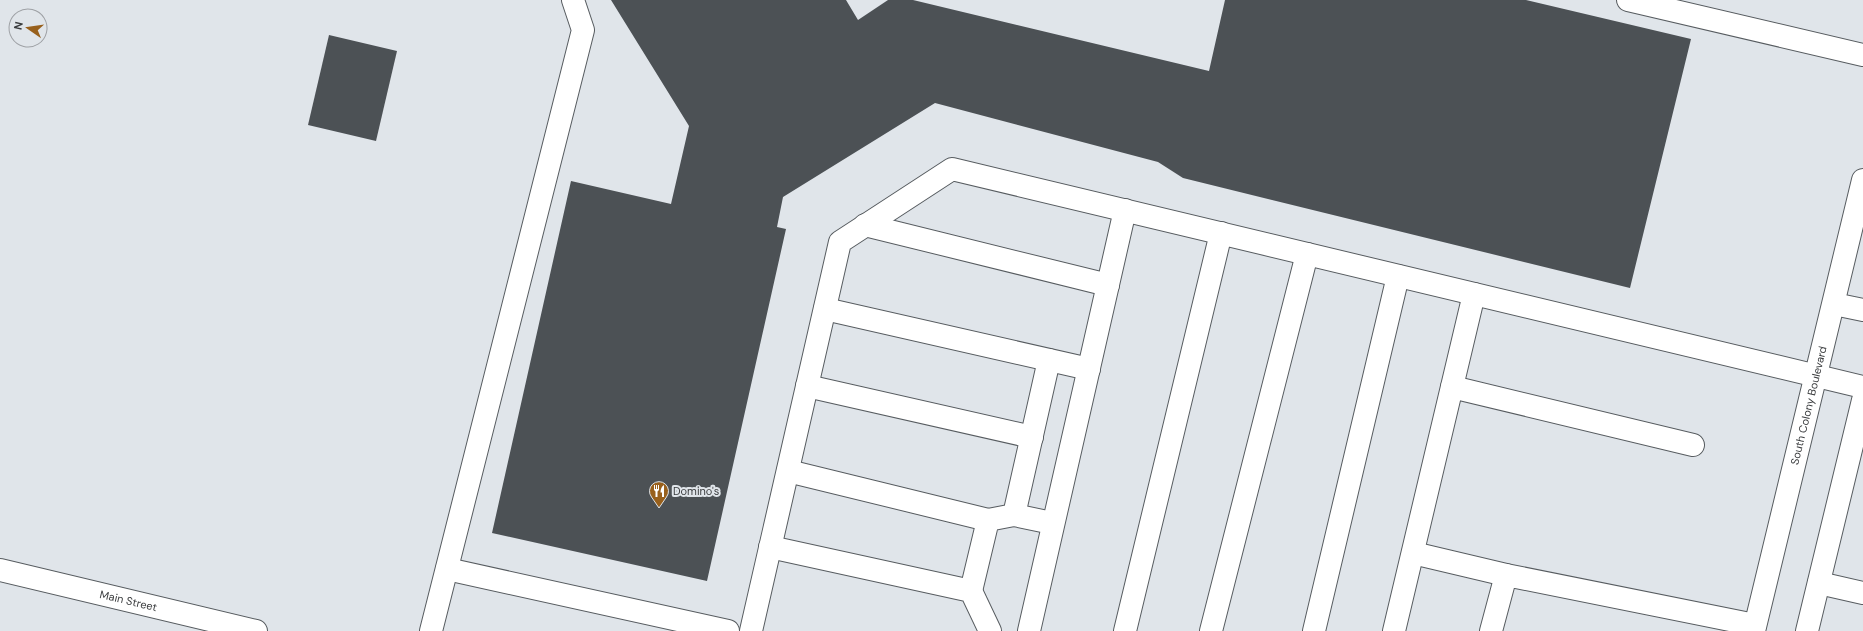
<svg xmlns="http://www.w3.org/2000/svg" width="1863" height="631" viewBox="0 0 1863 631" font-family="'DM Sans',sans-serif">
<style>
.building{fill:#4c5155}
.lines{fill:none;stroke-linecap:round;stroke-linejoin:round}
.minor-casing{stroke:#575c60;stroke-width:24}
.major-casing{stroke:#575c60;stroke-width:24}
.minor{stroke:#fff;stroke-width:22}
.major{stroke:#fff;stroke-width:22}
.labels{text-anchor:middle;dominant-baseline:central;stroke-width:4;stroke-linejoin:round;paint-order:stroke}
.street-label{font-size:11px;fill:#3a3c3e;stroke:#e0e5ea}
.poi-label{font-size:11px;fill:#3a3c3e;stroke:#e0e5ea;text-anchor:start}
</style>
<rect width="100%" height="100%" fill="#e0e5ea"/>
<!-- building -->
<g class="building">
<path d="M611,0H846L858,20L888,0H913L1209,71L1225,0H1526L1691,39L1630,288L1183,178L1158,162L935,103L783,197L777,227L786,229L707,581L492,533L571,181L671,204L689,126Z"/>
<path d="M329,35L397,51L376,141L308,125Z"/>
</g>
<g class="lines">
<!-- minor casing -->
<g class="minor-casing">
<g id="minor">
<path d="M1628,0L1863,55"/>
<path d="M865,225L1108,285"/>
<path d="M1834,304L1863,310"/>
<path d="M825,309L1089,369"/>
<path d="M807,386L1032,437"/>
<path d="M1452,387L1693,445"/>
<path d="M788,471L988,520"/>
<path d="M1014,515L1052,523"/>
<path d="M770,547L971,591L990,631"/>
<path d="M1413,553L1506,575"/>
<path d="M447,569L728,631"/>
<path d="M1819,583L1863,593"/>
<path d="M971,591L988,520L1014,515L1049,360"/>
<path d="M431,631L583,30L573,0"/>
<path d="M751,631L840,242L952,169L1863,387"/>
<path d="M1029,631L1125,210"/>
<path d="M1125,631L1221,233"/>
<path d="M1211,631L1307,254"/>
<path d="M1314,631L1398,276"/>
<path d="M1394,631L1474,294"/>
<path d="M1491,631L1506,575L1755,625"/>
</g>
</g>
<!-- major casing -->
<g class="major-casing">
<g id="major">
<path id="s1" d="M0,570L256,631"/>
<path id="s2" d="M1754,631L1863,180"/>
<path d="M1807,631L1863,400"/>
</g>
</g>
<!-- minor -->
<use href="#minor" class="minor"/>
<!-- major -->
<use href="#major" class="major"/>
</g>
<!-- icons -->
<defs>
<g id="restaurant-pin" transform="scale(1)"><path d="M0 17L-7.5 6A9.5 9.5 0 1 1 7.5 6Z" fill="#98601c" stroke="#e0e5ea"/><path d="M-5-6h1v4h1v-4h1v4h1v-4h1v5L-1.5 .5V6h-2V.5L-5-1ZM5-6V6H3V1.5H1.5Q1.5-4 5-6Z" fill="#fff"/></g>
</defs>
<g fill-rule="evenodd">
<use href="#restaurant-pin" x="659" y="491"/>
</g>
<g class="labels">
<!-- street labels -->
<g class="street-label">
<text stroke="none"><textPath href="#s2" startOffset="232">South Colony Boulevard</textPath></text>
<text stroke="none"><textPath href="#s1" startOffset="132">Main Street</textPath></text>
</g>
<!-- poi labels -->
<g class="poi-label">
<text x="673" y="491">Domino's</text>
</g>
</g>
<!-- north arrow -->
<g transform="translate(28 28) rotate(283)"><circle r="19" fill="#e0e5ea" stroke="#9ea1a5"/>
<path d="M0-3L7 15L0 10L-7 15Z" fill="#98601c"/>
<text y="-6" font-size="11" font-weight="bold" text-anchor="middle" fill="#3a3c3e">N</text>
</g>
</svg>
